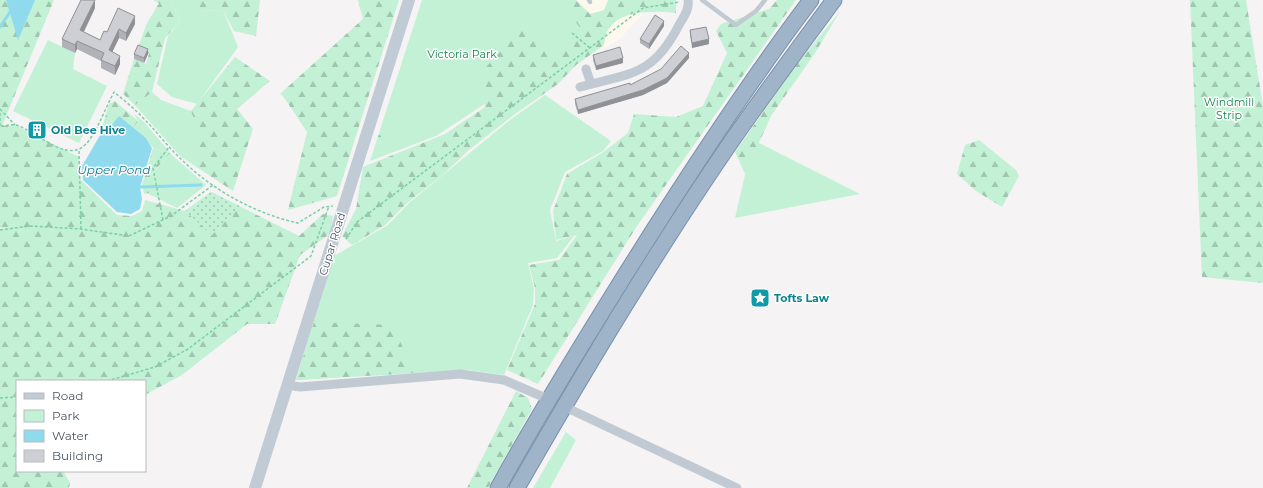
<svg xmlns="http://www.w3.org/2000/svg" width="1263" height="488" viewBox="0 0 1263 488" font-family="Montserrat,sans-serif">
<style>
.commercial{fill:#fdf9ef}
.green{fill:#c3f1d5}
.forest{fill:url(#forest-firs)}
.garden{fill:url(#garden-dots)}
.water{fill:#90daee}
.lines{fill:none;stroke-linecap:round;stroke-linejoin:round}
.stream{stroke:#90daee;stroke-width:3}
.trunk-casing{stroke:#7690ad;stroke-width:17}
.path{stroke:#7ad0a6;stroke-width:1.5;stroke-dasharray:3 2;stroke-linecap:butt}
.service{stroke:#c1cad2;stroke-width:4.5}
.minor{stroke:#c1cad2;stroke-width:9}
.secondary{stroke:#c1cbd6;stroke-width:12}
.trunk{stroke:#9fb4c9;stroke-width:15}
.wall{fill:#b0b2b7}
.shaded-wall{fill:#909195}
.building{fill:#cdcfd5;stroke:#909195}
.labels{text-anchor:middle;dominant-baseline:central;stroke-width:3;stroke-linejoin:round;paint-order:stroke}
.park-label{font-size:11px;fill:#17864f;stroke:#fff}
.culture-label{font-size:11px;font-weight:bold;fill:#0d838f;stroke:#fff;text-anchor:start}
.street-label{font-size:11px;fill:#4a5661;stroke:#fff}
.water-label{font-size:12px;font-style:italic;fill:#0c7c9b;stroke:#fff}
</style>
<defs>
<pattern id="forest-firs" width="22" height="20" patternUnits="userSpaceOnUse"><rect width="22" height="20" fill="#c3f1d5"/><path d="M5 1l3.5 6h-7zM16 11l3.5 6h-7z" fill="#a0c6b0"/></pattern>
<pattern id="garden-dots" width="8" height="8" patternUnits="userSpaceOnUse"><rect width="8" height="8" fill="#c3f1d5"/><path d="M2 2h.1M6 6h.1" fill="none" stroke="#a0c6b0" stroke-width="1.8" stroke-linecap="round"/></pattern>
</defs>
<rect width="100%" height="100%" fill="#f5f3f3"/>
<!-- commercial -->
<path class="commercial" d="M561,0H655L621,38L602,50Z"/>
<!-- green -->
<g class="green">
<path d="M171,0H199V11L223,10L238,47L197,104L172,97L157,84L168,36L180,22Z"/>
<path d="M422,0H563L592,33L436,136L370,161Z"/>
<path d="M48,40L75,53L73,69L107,86L79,143L13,111Z"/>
<path d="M152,92L161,100L191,111L202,137L195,166L180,156L135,105Z"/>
<path d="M545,95L611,141L603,151L565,172L550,210L556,241L574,236L557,258L528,263L534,289L533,305L504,375L467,370L296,380L334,256L388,225L409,203L510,120Z"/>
<path d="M134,114L144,122L173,156L206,185L177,208L149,194V178L170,153L153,148L146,138L133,128L138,121Z"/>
<path d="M753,140L860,194L735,218Z"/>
<path d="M566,432L576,440L550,488H533Z"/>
</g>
<!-- forest -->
<g class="forest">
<path d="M0,0H54L2,126L15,125L79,157L80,179L117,215L132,216L142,211L145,200L185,211L211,192L299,236L323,214L333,216L330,234L300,255L275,324H247L182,375L145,395V381H17V471H63L70,483L69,488H0V229L9,227L0,228Z"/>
<path d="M153,0H171L180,22L165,38L152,92L135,105L123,94L134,59L146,64L149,54L138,48L146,25L159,3Z"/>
<path d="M199,0H260L256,36L234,31L223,10L199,11Z"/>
<path d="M358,0H399L337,196L288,210L307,132L281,93L363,19Z"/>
<path d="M559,0H576L590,14L604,10L608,0H676V13C655,11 621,9 608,30C605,34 605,41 604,45L576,65L558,84L515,114L469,150L444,174L407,203L385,225L352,245L342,236L356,209L363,167L445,134L485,107L481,87L487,66L505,47L506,32L525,21L550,53L585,34Z"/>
<path d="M777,0H796L637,226L538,384L507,370L535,304V288L529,265L559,260L577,235L556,240L553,211L567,174L602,153L628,133L634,114L676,117L703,106L727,53L716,31L721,24L769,9Z"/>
<path d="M1190,0H1246L1263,106V283L1202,277Z"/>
<path d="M841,10L815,53L771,116L745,174L735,152L797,64Z"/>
<path d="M235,57L270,81L237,109L253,129L233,191L195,166L201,137L191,111Z"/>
<path d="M115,101L138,121L133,128L119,116L110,127L101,131L109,104Z"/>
<path d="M979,140L1016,170L1019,176L1002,207L976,191L957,174L965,145Z"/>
<path d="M153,148L170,153L150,176L149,193L144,194L142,185Z"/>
<path d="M314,322L393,325L414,373L296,380Z"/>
<path d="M516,391L528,398L532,409L488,488H467Z"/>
</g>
<!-- garden -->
<path class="garden" d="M211,192L240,206L212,235L185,211Z"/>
<!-- water -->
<g class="water">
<path d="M6,0H35L18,40Z"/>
<path d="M119,116L146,138L152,148L140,187L142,199L140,209L131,214L117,212L83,180L82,166L88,156L103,130L110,127Z"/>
</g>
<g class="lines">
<!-- stream -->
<g class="stream">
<path d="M0,27L10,12"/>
<path d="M140,187L201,185"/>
</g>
<!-- trunk casing -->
<g class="trunk-casing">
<g id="trunk">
<path d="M498,488C537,417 579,349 622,280C682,184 743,90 811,0"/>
<path d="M517,488C585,369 655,252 733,139C766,92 800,46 834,0"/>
</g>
</g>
<!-- path -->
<g class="path">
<path d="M572,33L590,48"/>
<path d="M0,109L15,125"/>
<path d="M0,113V128"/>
<path d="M1,126C5,126 11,124 16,125C40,132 70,169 90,139C100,124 106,107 114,92C125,101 136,110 146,121C158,133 168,147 181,159C212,190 256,214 298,223L324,207L333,206"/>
<path d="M378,136L383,137"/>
<path d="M79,151L81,229"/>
<path d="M163,220L153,168L169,147"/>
<path d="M0,230L30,226L81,229L129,236L171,216L213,185"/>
<path d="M346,239L357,222L643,8L679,2"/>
<path d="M107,381L155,367L188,349L311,256L329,206"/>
<path d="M0,398L17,397"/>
</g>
<!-- service -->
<g class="service">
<path d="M589,0L590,2"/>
<path d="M702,0L736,25L756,11L765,0"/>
</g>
<!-- minor -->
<g class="minor">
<path d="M586,69L591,84"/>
<path d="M580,87C631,73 653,76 679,25C683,18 690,9 688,0"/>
<path d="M287,385L300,387L460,374L504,380L548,399"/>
<path d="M563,406L737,488"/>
</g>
<!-- secondary -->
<path class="secondary" d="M255,488L409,0"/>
<!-- trunk -->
<use href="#trunk" class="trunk"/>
</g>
<!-- wall -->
<g class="wall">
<path d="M95,8L84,32L100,40L107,32L135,24L126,41L119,38L112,52L120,64L115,75L101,68V61L77,49L75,53L62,47V39Z"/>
<path d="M664,26L649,49L640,43V39Z"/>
<path d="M690,30L709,44L692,48L690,35Z"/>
<path d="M134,54H148L144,63L134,59Z"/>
<path d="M593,55L623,63L596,70L593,60Z"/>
<path d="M689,58L667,83L643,95L578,114L575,104V99L630,85Z"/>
</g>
<!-- shaded-wall -->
<g class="shaded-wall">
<path d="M95,0V8L80,39V30Z"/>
<path d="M135,16V24L126,41V33Z"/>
<path d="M664,21V26L649,49V44Z"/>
<path d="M119,29V38L109,59V50Z"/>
<path d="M709,39V44L692,48V43Z"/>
<path d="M77,41V49L75,53V45Z"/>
<path d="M148,49V54L144,63V58Z"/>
<path d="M689,53V58L667,83L643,95L578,114V110L643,90Z"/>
<path d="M120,56V64L115,75V66Z"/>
<path d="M623,58V63L596,70V66Z"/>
</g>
<!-- building -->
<g class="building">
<path d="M81,0H95L80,30L100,40L104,31L107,32L118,8L135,16L126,33L119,29L109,50L120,56L115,66L101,60L104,53L77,41L75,45L62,39Z"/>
<path d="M655,15L664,21L649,44L640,39Z"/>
<path d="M706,27L709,39L692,43L690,30Z"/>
<path d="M138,45L148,49L144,58L134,54Z"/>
<path d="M681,46L689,53L667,78L643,90L578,110L575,99L630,83V85L661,69Z"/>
<path d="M620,47L623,58L596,66L593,55Z"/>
</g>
<!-- icons -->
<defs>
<g id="building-square" transform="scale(1)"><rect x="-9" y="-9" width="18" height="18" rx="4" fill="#0f9aa8" stroke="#fff"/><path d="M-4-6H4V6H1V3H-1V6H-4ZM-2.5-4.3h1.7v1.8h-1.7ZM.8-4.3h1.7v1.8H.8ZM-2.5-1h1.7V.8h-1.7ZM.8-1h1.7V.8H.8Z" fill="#fff"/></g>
<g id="sight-square" transform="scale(1)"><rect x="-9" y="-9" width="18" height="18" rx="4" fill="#0f9aa8" stroke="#fff"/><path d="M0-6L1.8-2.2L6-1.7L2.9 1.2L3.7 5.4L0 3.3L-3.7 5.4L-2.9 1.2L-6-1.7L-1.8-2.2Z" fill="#fff"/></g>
</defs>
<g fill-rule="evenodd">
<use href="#building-square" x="37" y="130"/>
<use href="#sight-square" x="760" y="298"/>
</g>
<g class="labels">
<!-- park labels -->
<g class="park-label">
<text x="462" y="54">Victoria Park</text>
<text x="1229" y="102">Windmill<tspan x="1229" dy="13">Strip</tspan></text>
</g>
<!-- culture labels -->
<g class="culture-label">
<text x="51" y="130">Old Bee Hive</text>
<text x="774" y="298">Tofts Law</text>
</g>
<!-- street labels -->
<g class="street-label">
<text transform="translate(332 244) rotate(-73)">Cupar Road</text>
</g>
<!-- water labels -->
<g class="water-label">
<text x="114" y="169">Upper Pond</text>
</g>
</g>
<!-- legend -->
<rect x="16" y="380" width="130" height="92" fill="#ffffff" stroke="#b7bbc0"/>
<rect x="24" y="393" width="20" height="6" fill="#c1cbd6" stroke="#b7bbc0"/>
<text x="52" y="400" font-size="12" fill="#4a5661">Road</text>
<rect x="24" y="410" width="20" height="12" fill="#c3f1d5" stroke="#b7bbc0"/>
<text x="52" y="420" font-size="12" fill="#4a5661">Park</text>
<rect x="24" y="430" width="20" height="12" fill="#90daee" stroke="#b7bbc0"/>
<text x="52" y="440" font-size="12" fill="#4a5661">Water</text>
<rect x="24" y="450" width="20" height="12" fill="#cdcfd5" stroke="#b7bbc0"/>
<text x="52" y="460" font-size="12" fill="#4a5661">Building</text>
</svg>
